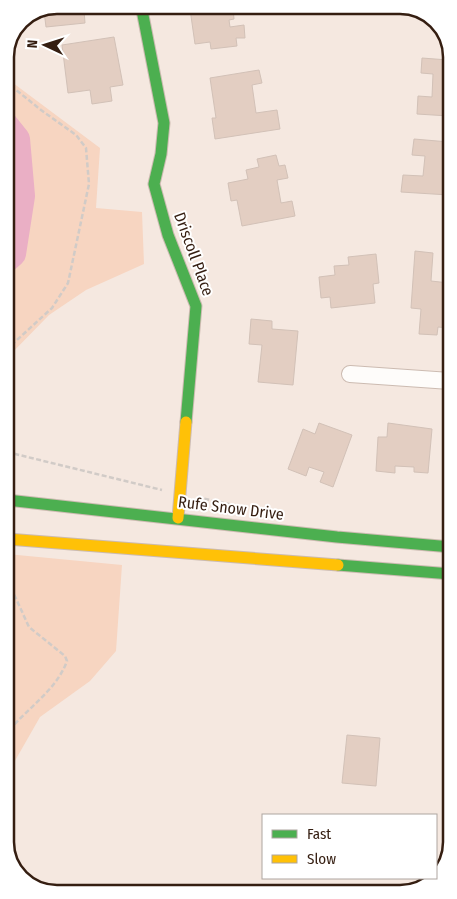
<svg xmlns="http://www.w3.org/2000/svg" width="457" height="899" viewBox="0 0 457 899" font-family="'Fira Sans Condensed',sans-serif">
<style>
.green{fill:#f7d5c1}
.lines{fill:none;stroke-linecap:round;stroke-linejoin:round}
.river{stroke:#eaafc5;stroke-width:26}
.building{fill:#e3cec2;stroke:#d2c1b7}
.street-casing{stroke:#ccbbb1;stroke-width:18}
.fast-casing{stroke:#ccbbb1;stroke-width:13}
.slow-casing{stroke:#ccbbb1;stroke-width:13}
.path{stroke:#d1cbc7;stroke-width:2.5;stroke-dasharray:5 2.5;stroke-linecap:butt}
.street{stroke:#fefcfa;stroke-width:16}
.fast{stroke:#4caf50;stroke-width:11}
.slow{stroke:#ffc107;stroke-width:11}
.labels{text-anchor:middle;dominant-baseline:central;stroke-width:4;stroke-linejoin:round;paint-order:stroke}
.street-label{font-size:16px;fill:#351e11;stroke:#fff}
.rim{fill:none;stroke:#351e11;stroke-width:2.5}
</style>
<rect width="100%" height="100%" fill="#f5e8e0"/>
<!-- green -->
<g class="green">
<path d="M5,77L100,148L96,208L142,212L144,264L86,290L49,315L7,358Z"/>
<path d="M7,554L122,565L116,651L90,681L40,717L8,773Z"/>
</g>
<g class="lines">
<!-- river -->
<path class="river" d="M5,124L17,139L22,196L13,254L6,260"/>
</g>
<!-- building -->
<g class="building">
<path d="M57,5H97L98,9L84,10L85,23L46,27L44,11L51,10V7Z"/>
<path d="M195,5H247L233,8L234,19L229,20L230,27L244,25L245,38H236L237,46L211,49L210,42L195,44L190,9H195Z"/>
<path d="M114,37L123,85L110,87L112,101L92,104L90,90L68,93L62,45Z"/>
<path d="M422,58L448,60L449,116L417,114L418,96L432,97L433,74L421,73Z"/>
<path d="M259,70L262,83L252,85L256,113L277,110L280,129L215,139L212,118H216L210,78Z"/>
<path d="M414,139L449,142V195L401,192L403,175L423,176L425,156L412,155Z"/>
<path d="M276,155L279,166L285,165L288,178L277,180L281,203L292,201L295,216L242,226L237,200L231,201L228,183L248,179L246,170L259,167L257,159Z"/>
<path d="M415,251L433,253L431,281L449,283L450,328L438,327L437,335L419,334L421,309L411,308Z"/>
<path d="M376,254L379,283L373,284L375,303L331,308L330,297L321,298L319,277L335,275L334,266L349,265L348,257Z"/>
<path d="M251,319L272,321V329L298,331L293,385L258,382L262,345L249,344Z"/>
<path d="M319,423L352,435L333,487L320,482L324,472L309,467L306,476L288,469L303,429L315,434Z"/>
<path d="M388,423L432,429L428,473L414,472V467L395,466V473L376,471L378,437H387Z"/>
<path d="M347,735L380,738L376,786L342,783Z"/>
</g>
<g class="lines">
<!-- street casing -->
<g class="street-casing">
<path id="street" d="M350,374L450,381"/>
</g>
<!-- fast casing -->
<g class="fast-casing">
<g id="fast">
<path d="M141,5L164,123L161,154L154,184L168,235L196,306L186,422"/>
<path d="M7,500L337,537L451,547"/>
<path d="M338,565L451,574"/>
</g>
</g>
<!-- slow casing -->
<g class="slow-casing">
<g id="slow">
<path d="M178,518L186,422"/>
<path d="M7,539L338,565"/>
</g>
</g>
<!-- path -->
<g class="path">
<path d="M5,81L41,110L76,135L86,148L89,184L68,283L52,308L6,350"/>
<path d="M7,452L162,490"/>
<path d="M197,497L233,505"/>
<path d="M8,581L29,627L65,656L67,661C56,691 27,708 8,732"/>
</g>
<!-- street -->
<use href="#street" class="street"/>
<!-- fast -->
<use href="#fast" class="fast"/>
<!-- slow -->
<use href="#slow" class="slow"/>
</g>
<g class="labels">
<!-- street labels -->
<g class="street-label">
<text transform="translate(194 254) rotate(70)">Driscoll Place</text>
<text transform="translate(231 508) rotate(7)">Rufe Snow Drive</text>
</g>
</g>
<!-- crop -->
<path d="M0 0H457V899H0ZM57 14H400A43 43 0 0 1 443 57V842A43 43 0 0 1 400 885H57A43 43 0 0 1 14 842V57A43 43 0 0 1 57 14Z" fill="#fff" fill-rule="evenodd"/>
<path class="rim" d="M57 14H400A43 43 0 0 1 443 57V842A43 43 0 0 1 400 885H57A43 43 0 0 1 14 842V57A43 43 0 0 1 57 14Z"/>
<!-- legend -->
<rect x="262" y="814" width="175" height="65" fill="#ffffff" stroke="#aea5a0"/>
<rect x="272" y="830" width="25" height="8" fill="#4caf50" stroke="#aea5a0"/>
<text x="307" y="839" font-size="15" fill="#351e11">Fast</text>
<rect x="272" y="855" width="25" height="8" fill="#ffc107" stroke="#aea5a0"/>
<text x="307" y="864" font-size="15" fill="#351e11">Slow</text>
<!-- north arrow -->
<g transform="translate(45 45) rotate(274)" stroke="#ffffff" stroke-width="4" paint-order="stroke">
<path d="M0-4L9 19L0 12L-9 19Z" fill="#351e11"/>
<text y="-8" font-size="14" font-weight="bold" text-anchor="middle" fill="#351e11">N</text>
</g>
</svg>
